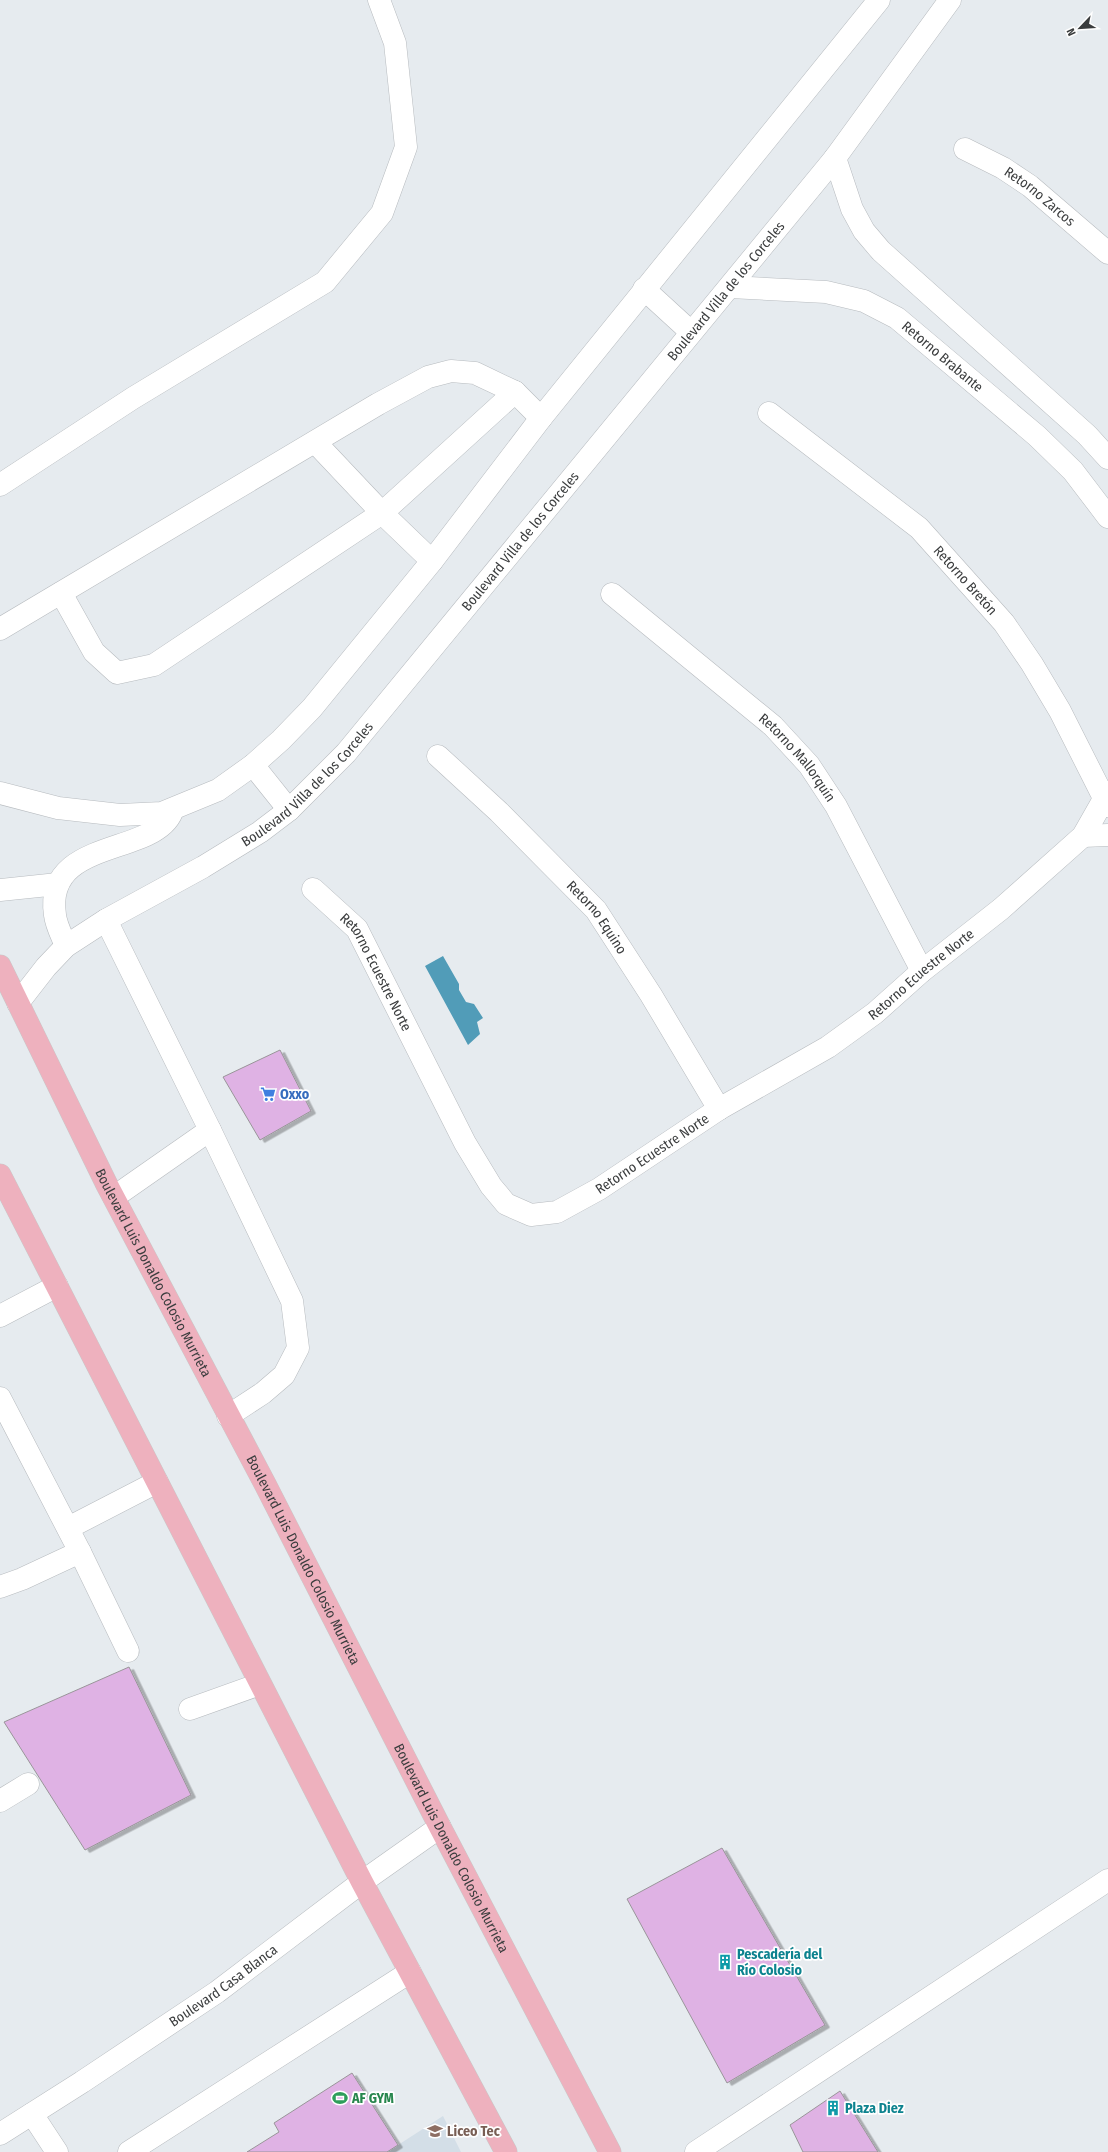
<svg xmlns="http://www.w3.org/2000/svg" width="1108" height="2152" viewBox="0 0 1108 2152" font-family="'Fira Sans Condensed',sans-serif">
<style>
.built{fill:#d3dee7}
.water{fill:#519cb8}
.building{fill:#dfb2e4;stroke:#999599;filter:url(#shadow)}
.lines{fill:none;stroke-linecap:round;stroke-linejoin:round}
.minor-casing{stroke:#b7bbbf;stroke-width:23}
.major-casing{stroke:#c8c9c9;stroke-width:23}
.minor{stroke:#fff;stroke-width:22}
.major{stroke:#eeb1be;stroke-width:22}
.labels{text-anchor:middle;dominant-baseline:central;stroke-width:3.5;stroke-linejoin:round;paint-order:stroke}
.street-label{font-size:14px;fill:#3b3d3e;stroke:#fff}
.shop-label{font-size:14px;font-weight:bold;fill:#366cbe;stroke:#fff;text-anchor:start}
.culture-label{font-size:14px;font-weight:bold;fill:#0d838f;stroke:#fff;text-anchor:start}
.leisure-label{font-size:14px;font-weight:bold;fill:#27864d;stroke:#fff;text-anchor:start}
.education-label{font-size:14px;font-weight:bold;fill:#785e54;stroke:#fff;text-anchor:start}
</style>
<defs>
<filter id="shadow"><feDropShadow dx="4.5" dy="2.5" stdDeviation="0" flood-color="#0004"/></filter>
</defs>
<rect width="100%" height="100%" fill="#e6ebef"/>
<!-- built -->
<path class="built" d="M443,2116L461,2152H387L398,2145Z"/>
<!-- water -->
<path class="water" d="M443,956L459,984V990L466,1002L474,1004L483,1018L477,1022L480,1034L468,1045L425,966Z"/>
<!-- building -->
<g class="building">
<path d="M280,1050L311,1111L260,1140L223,1077Z"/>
<path d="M129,1667L191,1795L85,1850L4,1722Z"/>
<path d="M722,1848L825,2025L727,2083L627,1899Z"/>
<path d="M352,2073L398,2145L387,2152H247L279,2132L274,2123Z"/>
<path d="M840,2091L878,2152H803L790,2125Z"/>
</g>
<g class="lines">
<!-- minor casing -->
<g class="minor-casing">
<g id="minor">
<path id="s1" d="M965,149L1003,168L1030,186L1108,253"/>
<path d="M835,158L852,209L864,231L881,251L1087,435L1108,458"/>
<path id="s2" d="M730,287L826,292L864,301L897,318L1037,436L1073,471L1108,517"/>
<path d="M644,289L691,332"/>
<path id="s3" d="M769,413L919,528L1004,623L1032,664L1060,711L1108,806"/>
<path d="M315,442L382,513L432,561"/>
<path d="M0,485L133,398L325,282L382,213L406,147L395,43L379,0"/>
<path d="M61,593L94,652L117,673L154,665L382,513L515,392"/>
<path id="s4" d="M612,594L773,726L809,765L836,806L922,971"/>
<path d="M0,629L378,404L428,377L451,371L475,373L515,392L541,418"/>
<path id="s5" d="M438,756L499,812L596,910L651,995L719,1109"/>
<path d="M253,765L289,810"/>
<path d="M0,793L58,808L120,815L162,813L218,790L253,765L281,740L312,708L432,561L541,418L879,0"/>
<path d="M1083,836L1108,835"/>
<path id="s6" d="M313,889L357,929L465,1143L491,1186L506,1204L531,1215L557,1212L599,1189L719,1109L828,1047L875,1013L922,971L1001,909L1083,836L1108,792"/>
<path d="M0,890L58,884"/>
<path d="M106,920L210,1130L292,1301L298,1348L284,1375L263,1393L228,1416"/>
<path d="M66,946C62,936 56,925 55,915C43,836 159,857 173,809"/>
<path id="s7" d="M18,1003L46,967L66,946L106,920L203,867L260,832L289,810L346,753L835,158L950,0"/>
<path d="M114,1197L210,1130"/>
<path d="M0,1316L57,1286"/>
<path d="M0,1398L80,1552L22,1579L0,1587"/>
<path d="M68,1528L157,1482"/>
<path d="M80,1552L128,1651"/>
<path d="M190,1709L260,1684"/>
<path d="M0,1801L28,1784"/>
<path d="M32,2114L57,2152"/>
<path id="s8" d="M0,2134L82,2082L217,1992L362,1882L440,1827"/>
<path d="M129,2152L410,1972"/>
<path d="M696,2152L1108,1880"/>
</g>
</g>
<!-- major casing -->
<g class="major-casing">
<g id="major">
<path id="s9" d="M0,966L107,1185L265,1484L440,1827L610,2152"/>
<path d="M0,1175L362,1882L506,2152"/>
</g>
</g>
<!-- minor -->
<use href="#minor" class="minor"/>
<!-- major -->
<use href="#major" class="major"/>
</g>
<!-- icons -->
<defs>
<g id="supermarket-bare" transform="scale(1.2)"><path d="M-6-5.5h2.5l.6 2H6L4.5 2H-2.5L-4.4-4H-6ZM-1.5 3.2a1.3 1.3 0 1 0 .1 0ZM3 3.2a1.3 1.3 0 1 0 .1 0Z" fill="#3f7fe0" stroke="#fff" stroke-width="2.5" paint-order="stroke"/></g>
<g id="building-bare" transform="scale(1.2)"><path d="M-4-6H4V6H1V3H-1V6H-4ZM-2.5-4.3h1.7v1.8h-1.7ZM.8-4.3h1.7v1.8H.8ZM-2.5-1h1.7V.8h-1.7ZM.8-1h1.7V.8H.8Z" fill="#0f9aa8" stroke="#fff" stroke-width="2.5" paint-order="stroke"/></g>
<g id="stadium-bare" transform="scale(1.2)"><path d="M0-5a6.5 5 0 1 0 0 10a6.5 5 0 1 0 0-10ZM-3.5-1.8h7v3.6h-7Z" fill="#2e9e5b" stroke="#fff" stroke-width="2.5" paint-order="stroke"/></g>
<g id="school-bare" transform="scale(1.2)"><path d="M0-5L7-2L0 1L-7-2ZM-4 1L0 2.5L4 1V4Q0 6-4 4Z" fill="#8d6e63" stroke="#fff" stroke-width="2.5" paint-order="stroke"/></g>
</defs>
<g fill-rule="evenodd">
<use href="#supermarket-bare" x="268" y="1094"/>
<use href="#building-bare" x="725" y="1962"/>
<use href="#stadium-bare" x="340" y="2098"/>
<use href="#building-bare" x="833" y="2108"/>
<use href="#school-bare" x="435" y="2131"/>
</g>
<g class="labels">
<!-- street labels -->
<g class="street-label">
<text stroke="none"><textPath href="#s1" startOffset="89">Retorno Zarcos</textPath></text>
<text stroke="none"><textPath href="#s7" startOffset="1015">Boulevard Villa de los Corceles</textPath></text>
<text stroke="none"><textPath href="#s2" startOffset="232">Retorno Brabante</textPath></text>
<text stroke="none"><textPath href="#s7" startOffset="691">Boulevard Villa de los Corceles</textPath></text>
<text stroke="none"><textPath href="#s3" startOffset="259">Retorno Bretón</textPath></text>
<text stroke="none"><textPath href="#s4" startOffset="248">Retorno Mallorquín</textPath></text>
<text stroke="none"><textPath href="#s7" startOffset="367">Boulevard Villa de los Corceles</textPath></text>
<text stroke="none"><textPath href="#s5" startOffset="227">Retorno Equino</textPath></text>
<text stroke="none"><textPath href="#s6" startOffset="106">Retorno Ecuestre Norte</textPath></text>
<text stroke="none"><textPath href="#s6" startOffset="862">Retorno Ecuestre Norte</textPath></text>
<text stroke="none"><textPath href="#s6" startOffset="538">Retorno Ecuestre Norte</textPath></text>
<text stroke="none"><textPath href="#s9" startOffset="343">Boulevard Luis Donaldo Colosio Murrieta</textPath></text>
<text stroke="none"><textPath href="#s9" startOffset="667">Boulevard Luis Donaldo Colosio Murrieta</textPath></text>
<text stroke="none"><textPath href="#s9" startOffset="991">Boulevard Luis Donaldo Colosio Murrieta</textPath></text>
<text stroke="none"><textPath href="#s8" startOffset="268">Boulevard Casa Blanca</textPath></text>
</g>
<!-- shop labels -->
<g class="shop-label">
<text x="280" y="1094">Oxxo</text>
</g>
<!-- culture labels -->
<g class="culture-label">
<text x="737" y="1954">Pescadería del<tspan x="737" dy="16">Río Colosio</tspan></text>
<text x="845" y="2108">Plaza Diez</text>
</g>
<!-- leisure labels -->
<g class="leisure-label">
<text x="352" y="2098">AF GYM</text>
</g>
<!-- education labels -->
<g class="education-label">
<text x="447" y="2131">Liceo Tec</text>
</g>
</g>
<!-- north arrow -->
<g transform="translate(1080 28) rotate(245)" stroke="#ffffff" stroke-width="3" paint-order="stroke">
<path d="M0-3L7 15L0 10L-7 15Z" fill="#3b3d3e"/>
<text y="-6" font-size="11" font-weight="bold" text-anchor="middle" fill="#3b3d3e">N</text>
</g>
</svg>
